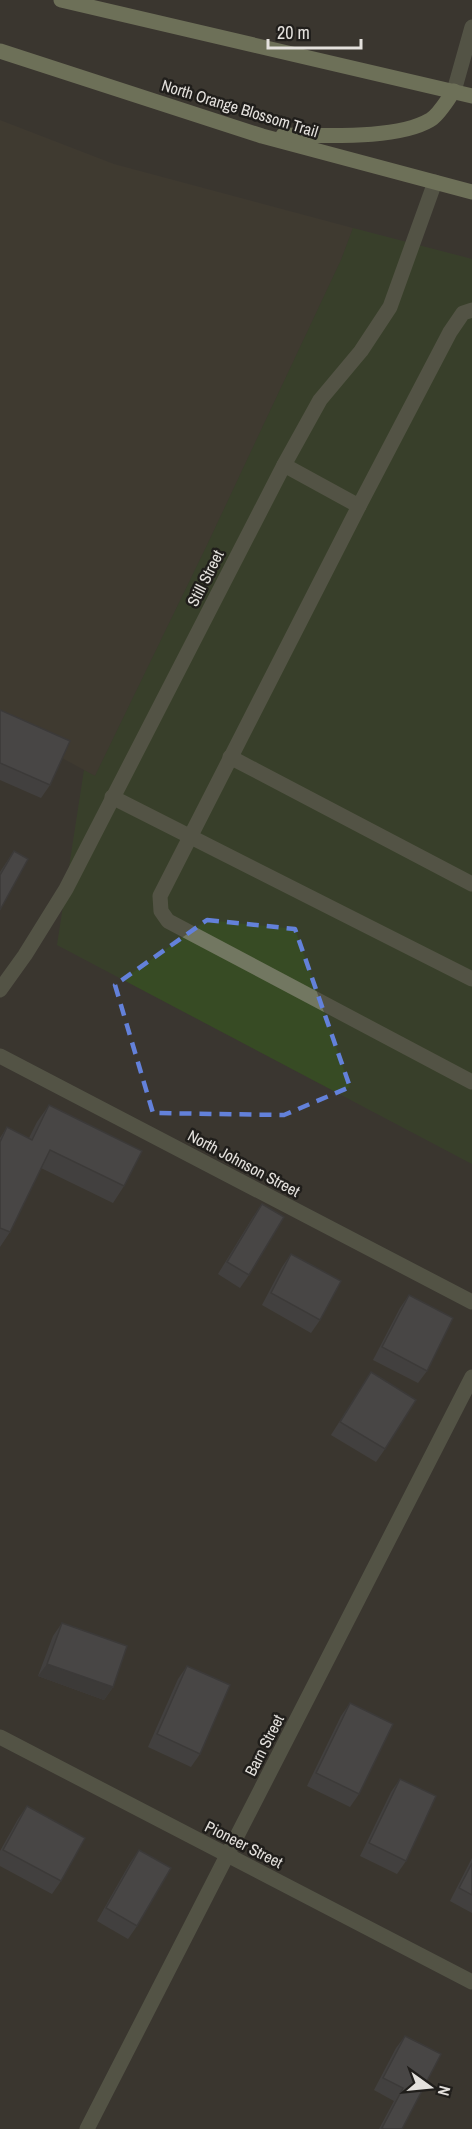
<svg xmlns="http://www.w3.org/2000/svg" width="472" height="2129" viewBox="0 0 472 2129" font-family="'Archivo Narrow',sans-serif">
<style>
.built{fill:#453e32}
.green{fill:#374b24}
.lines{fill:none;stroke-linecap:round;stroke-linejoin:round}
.minor{stroke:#727761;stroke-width:15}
.major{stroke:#acb58a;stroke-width:15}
.wall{fill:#4d4d53}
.shaded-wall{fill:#3e3e44}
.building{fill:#595961;stroke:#3e3e44;stroke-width:1.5}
.marked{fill:none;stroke:#6381da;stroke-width:4.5;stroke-dasharray:12 8;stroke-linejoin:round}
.labels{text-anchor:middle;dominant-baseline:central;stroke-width:5;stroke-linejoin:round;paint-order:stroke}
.street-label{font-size:16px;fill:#e4e1dd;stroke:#201e1b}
</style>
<rect width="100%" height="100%" fill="#3a3630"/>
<!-- built -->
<path class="built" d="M0,120L114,164L353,228L341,260L208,543L95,776L0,724Z"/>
<!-- green -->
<path class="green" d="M353,228L472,259V1164L57,945L84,770L95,776L208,543L341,260Z"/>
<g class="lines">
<!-- minor -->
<g class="minor">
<path d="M454,91L472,27"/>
<path d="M284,465L359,506L450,332L463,313L472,310"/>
<path d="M359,506L160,896L161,911L168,921L472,1082"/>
<path d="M230,757L472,884"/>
<path d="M112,797L472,979"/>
<path d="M0,990L25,955L66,889L284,465L320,400L361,351L390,307L435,182"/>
<path d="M0,1056L472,1302"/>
<path d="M0,1737L472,1982"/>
<path d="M87,2129L472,1377"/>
</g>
<!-- major -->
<g class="major">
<path d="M61,0L472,96"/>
<path d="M0,51L262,136L472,192"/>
<path d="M283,135C324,135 396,140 430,120C439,115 447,100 454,91"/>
</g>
</g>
<!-- wall -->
<g class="wall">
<path d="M0,710L50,785L41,798L0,780Z"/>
<path d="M14,851L0,910V872Z"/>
<path d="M49,1105L124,1186L113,1203L41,1168L10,1232L0,1247V1138L7,1127L29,1138L37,1122Z"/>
<path d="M262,1204L249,1275L240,1288L218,1274L253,1217Z"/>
<path d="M291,1254L320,1320L311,1333L262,1305L282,1267Z"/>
<path d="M409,1295L427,1371L418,1383L373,1360L400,1308Z"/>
<path d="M371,1372L385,1449L376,1462L331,1435Z"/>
<path d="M62,1623L113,1687L104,1700L38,1676L53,1636Z"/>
<path d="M187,1666L200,1754L191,1767L148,1747L178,1679Z"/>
<path d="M350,1703L359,1794L350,1807L307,1786L341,1716Z"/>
<path d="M400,1779L406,1861L397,1874L360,1856L391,1792Z"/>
<path d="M27,1806L61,1881L52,1894L0,1866V1851L18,1819Z"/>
<path d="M139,1850L137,1926L128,1939L97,1921L130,1863Z"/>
<path d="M472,1858V1913L450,1901Z"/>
<path d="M405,2036L402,2129H379L394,2101L374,2090L396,2048Z"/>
</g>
<!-- shaded-wall -->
<path class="shaded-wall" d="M47,1664L113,1687L104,1700L38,1676Z"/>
<!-- building -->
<g class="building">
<path d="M0,710L70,741L50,785L0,763Z"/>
<path d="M14,851L28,859L0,910V875Z"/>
<path d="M49,1105L142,1151L124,1186L50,1150L10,1232L0,1228V1142L7,1127L32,1140Z"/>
<path d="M262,1204L284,1217L249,1275L227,1262Z"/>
<path d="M291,1254L341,1281L320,1320L271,1293Z"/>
<path d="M409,1295L453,1318L427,1371L382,1347Z"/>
<path d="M371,1372L416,1400L385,1449L340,1422Z"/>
<path d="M62,1623L127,1646L113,1687L47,1664Z"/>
<path d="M187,1666L230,1685L200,1754L157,1734Z"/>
<path d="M350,1703L393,1724L359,1794L316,1773Z"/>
<path d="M400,1779L436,1796L406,1861L369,1843Z"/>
<path d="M27,1806L85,1838L61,1881L3,1850Z"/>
<path d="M139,1850L171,1868L137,1926L106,1908Z"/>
<path d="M472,1863V1895L459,1888Z"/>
<path d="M405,2036L441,2054L402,2129H384L382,2128L403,2088L383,2078Z"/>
</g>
<!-- marked area -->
<path d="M0 0H472V2129H0ZM207,920L295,929L350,1087L284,1115L153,1113L115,985Z" fill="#3a3630" fill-opacity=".55" fill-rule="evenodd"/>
<path class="marked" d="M207,920L295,929L350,1087L284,1115L153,1113L115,985Z"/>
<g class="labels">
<!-- street labels -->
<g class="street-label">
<text transform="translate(240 108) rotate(17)">North Orange Blossom Trail</text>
<text transform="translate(205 578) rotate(-63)">Still Street</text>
<text transform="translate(244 1163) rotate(28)">North Johnson Street</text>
<text transform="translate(264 1745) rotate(-63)">Barn Street</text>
<text transform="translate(244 1844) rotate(27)">Pioneer Street</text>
</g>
</g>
<!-- north arrow -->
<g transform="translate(430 2087) rotate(105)" stroke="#201e1b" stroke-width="4.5" paint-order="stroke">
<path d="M0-4.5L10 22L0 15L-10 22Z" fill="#e4e1dd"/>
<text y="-9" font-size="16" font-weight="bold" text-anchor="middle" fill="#e4e1dd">N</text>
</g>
<!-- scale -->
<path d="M268 39v9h93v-9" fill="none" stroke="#e4e1dd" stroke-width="3"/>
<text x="277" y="39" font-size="18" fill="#e4e1dd" stroke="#201e1b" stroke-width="4.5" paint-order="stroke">20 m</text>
</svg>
